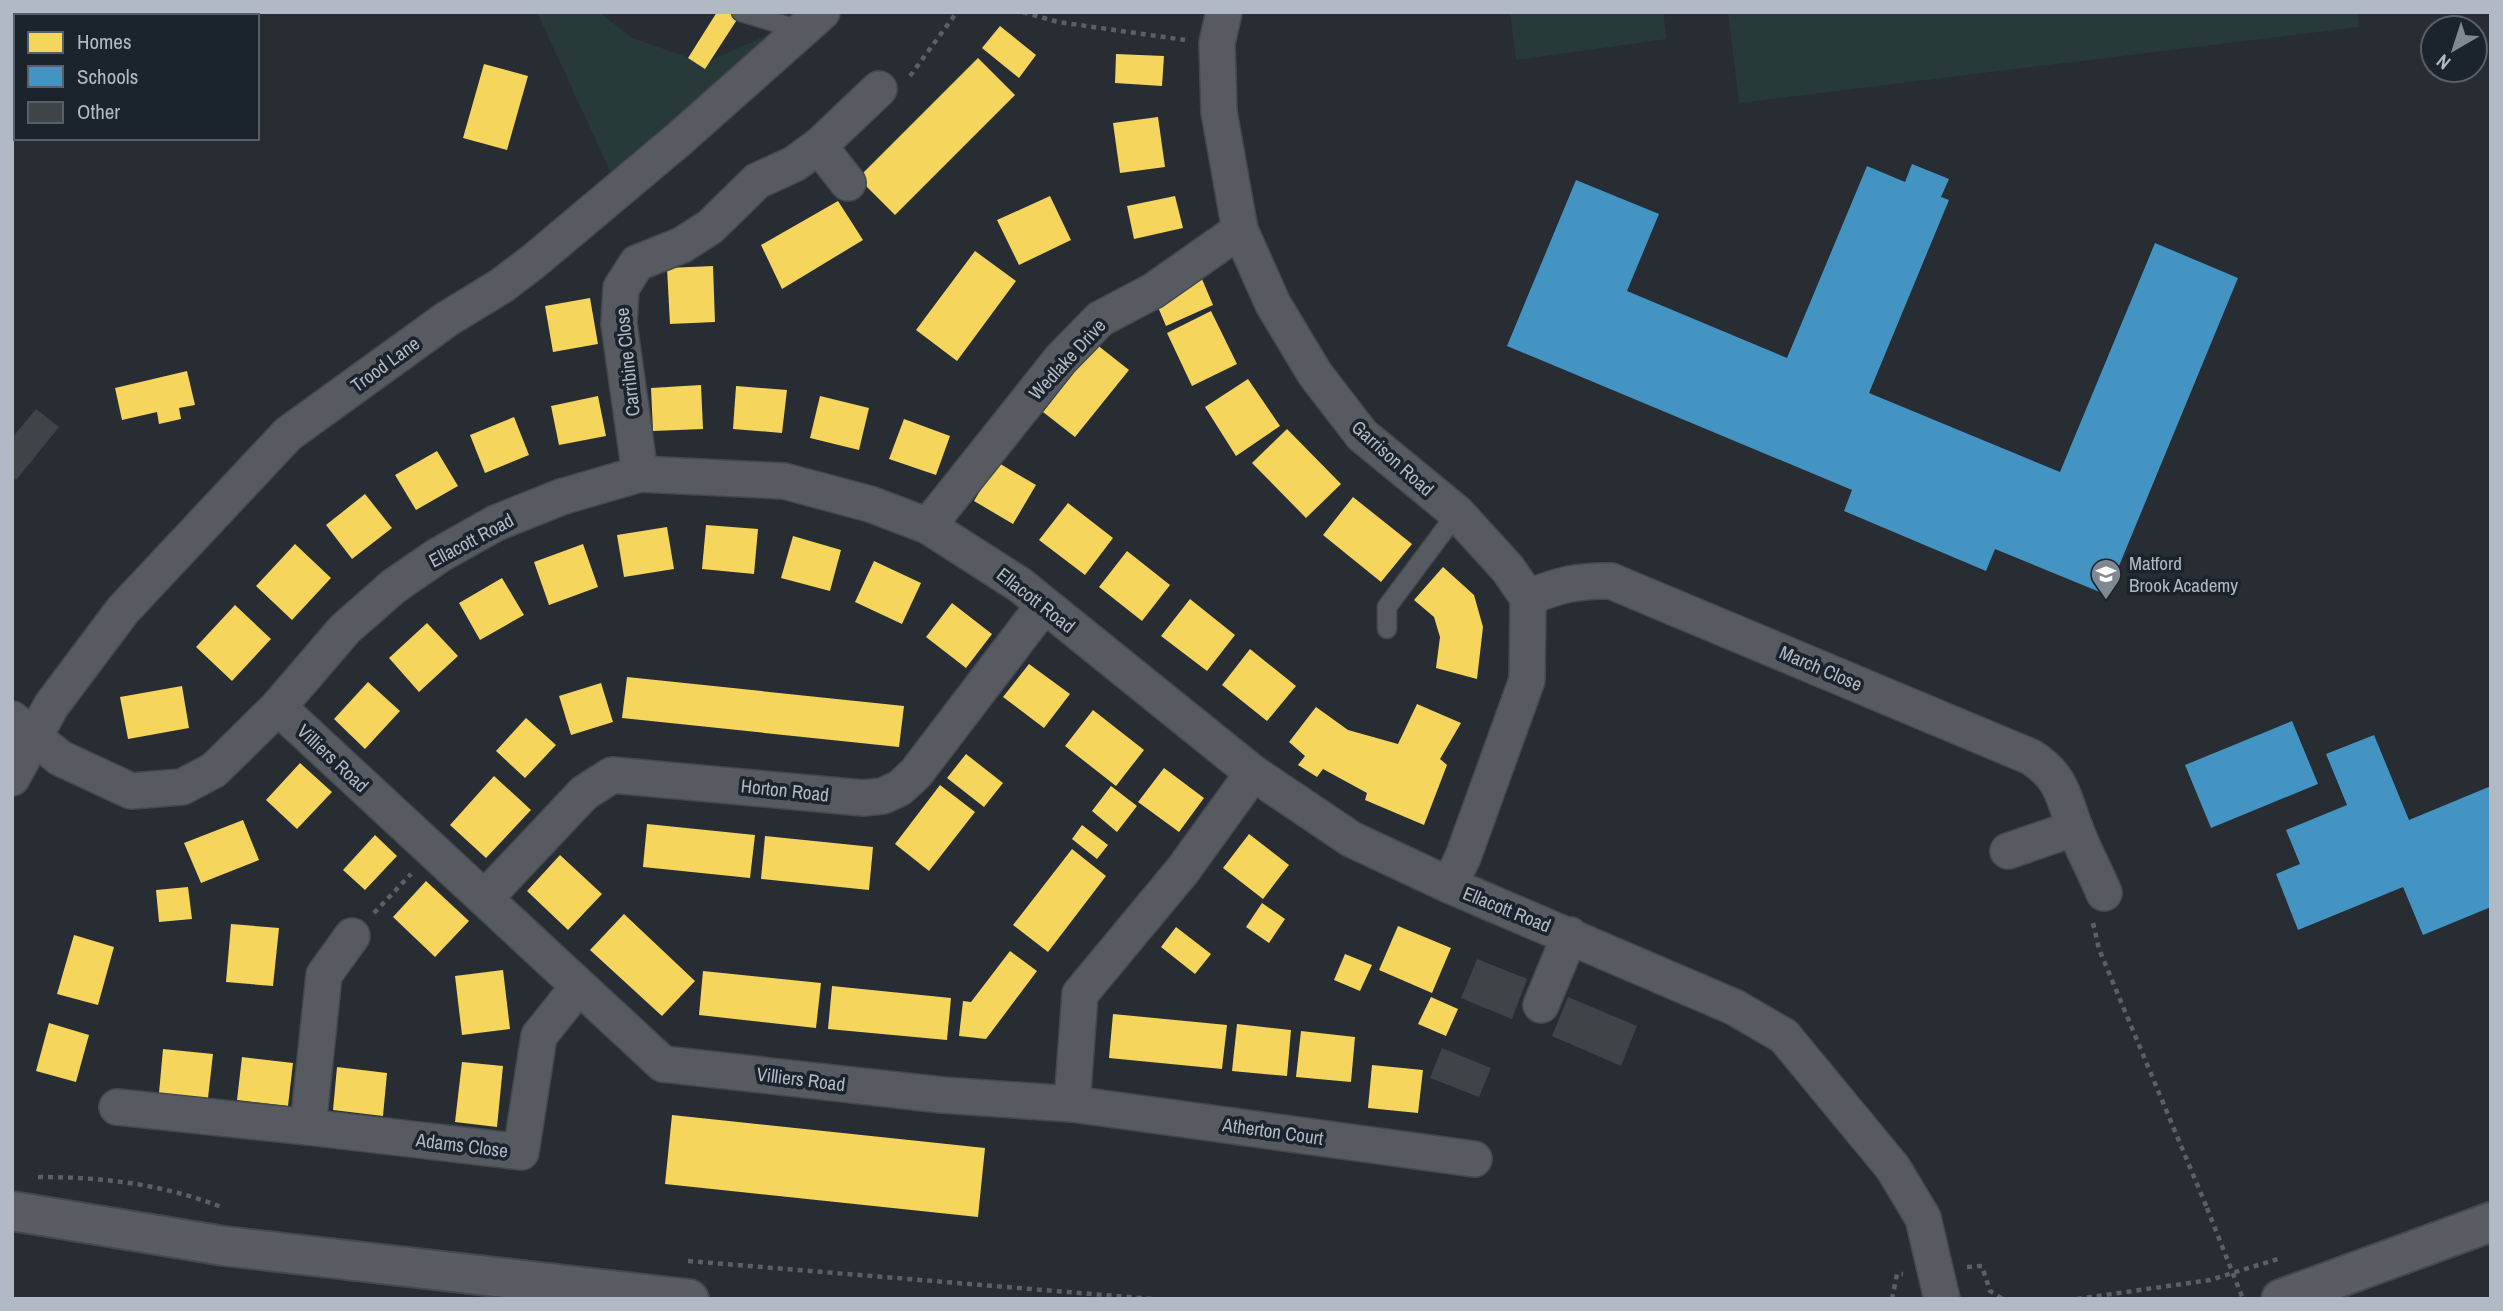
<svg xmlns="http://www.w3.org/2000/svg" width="2503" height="1311" viewBox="0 0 2503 1311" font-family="'Archivo Narrow',sans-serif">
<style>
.green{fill:#273939}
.homes{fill:#f6d55c}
.schools{fill:#4393c3}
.building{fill:#3f4449}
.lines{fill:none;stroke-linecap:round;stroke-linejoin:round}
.service-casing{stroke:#44494d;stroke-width:21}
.minor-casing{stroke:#44494d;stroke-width:38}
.primary-casing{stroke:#44494f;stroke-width:42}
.path{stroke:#5a6065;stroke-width:4.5;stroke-dasharray:5 5;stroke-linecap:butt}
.service{stroke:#575b61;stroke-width:18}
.minor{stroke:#575b61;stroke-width:35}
.primary{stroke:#595d63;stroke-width:38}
.path-bridge{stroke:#5a6065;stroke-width:4.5;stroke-dasharray:5 5;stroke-linecap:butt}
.labels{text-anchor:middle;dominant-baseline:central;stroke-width:7;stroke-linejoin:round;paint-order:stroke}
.street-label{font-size:19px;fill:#b0b9c4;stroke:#1b232c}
.poi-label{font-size:19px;fill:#b0b9c4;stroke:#1b232c;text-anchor:start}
</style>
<rect width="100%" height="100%" fill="#272d32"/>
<!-- green -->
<g class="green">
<path d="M537,12H599L632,38L705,63L781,29L613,178Z"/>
<path d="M1510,12H1663L1667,39L1516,60Z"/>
<path d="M1728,12H2357L2359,27L1739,103Z"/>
</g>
<!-- homes -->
<g class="homes">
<path d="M717,12H742L705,69L688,58Z"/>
<path d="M1000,26L1036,55L1019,78L982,48Z"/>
<path d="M1116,54L1164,56L1162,86L1115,83Z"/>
<path d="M978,58L1015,95L895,215L858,178Z"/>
<path d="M484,64L528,76L507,150L463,138Z"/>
<path d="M1158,117L1165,167L1120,173L1113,123Z"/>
<path d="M1050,196L1071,240L1019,265L997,220Z"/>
<path d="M1175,196L1183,228L1134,239L1127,206Z"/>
<path d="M838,201L863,240L782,289L761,245Z"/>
<path d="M975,251L1016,281L957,361L916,330Z"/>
<path d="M713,266L715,322L670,324L667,268Z"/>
<path d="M1199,272L1213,305L1166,326L1152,293Z"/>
<path d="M590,298L598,344L553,352L545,306Z"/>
<path d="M1211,311L1237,364L1192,386L1167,333Z"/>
<path d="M1096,344L1129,370L1075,437L1043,412Z"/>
<path d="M187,371L195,405L179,408L181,419L159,424L157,412L122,420L115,388Z"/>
<path d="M1248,379L1280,426L1236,456L1205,407Z"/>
<path d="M701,385L703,429L653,431L651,388Z"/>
<path d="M736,386L787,390L782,433L733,429Z"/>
<path d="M598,396L606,436L559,445L551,406Z"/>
<path d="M820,396L869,408L859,450L810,438Z"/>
<path d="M514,417L529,455L485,473L470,435Z"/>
<path d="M904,419L950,436L936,475L889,459Z"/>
<path d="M1287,429L1341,484L1306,518L1252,463Z"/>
<path d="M437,451L458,486L416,510L395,475Z"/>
<path d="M997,462L1036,485L1013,524L974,501Z"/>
<path d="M365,494L392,528L352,559L326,525Z"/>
<path d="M1353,497L1412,544L1381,582L1323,535Z"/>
<path d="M1068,503L1113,538L1085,575L1039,540Z"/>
<path d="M706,525L758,529L754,574L702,569Z"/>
<path d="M667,527L674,569L624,577L617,535Z"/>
<path d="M793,536L841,550L830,591L781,578Z"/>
<path d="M295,544L331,578L292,620L256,586Z"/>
<path d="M583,544L598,587L549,605L534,562Z"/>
<path d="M1127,551L1170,585L1142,621L1099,587Z"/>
<path d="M874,561L921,583L902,624L855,602Z"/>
<path d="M1443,567L1474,595L1483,627L1477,679L1436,668L1440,637L1434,617L1414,600Z"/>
<path d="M502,578L524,615L480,640L459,603Z"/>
<path d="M1190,599L1235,635L1207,671L1161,636Z"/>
<path d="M952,603L992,634L966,668L926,637Z"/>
<path d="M235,605L271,639L232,681L196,647Z"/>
<path d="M427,623L458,656L419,692L389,658Z"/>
<path d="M1250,649L1296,686L1267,721L1222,685Z"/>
<path d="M1029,664L1070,694L1044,728L1003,697Z"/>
<path d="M627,677L904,706L899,747L622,718Z"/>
<path d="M368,682L400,711L365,749L334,719Z"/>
<path d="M601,683L613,722L571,735L559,696Z"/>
<path d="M182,686L189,728L128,739L120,697Z"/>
<path d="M1417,704L1461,723L1440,759L1447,765L1424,825L1365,800L1367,793L1323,769L1317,777L1298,765L1305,756L1289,742L1316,707L1348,730L1398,744Z"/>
<path d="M1093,710L1144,750L1116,786L1065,746Z"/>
<path d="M526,718L556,745L525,778L496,751Z"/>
<path d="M966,754L1003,783L984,807L947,778Z"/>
<path d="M300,763L332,792L297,829L266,800Z"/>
<path d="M1164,768L1204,798L1179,832L1138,802Z"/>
<path d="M494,776L531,810L486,858L450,825Z"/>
<path d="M940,785L975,812L929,871L895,844Z"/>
<path d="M1111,786L1137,806L1117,832L1092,811Z"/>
<path d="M243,820L259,860L201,883L184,843Z"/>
<path d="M647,824L755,835L750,878L643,867Z"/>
<path d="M1082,825L1108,845L1097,859L1072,839Z"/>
<path d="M1249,834L1289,865L1263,899L1223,868Z"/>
<path d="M375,835L397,856L365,890L343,870Z"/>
<path d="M765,836L873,847L869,890L761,879Z"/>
<path d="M1072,849L1106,876L1048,952L1013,925Z"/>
<path d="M560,855L602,894L568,930L527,891Z"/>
<path d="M426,881L469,921L435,957L393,917Z"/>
<path d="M188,887L192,919L159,922L156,890Z"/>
<path d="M1262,903L1285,919L1269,943L1246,927Z"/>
<path d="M624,914L695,981L662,1016L590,950Z"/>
<path d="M231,924L279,928L273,986L226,982Z"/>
<path d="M1398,926L1451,948L1432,993L1379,970Z"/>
<path d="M1176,927L1211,954L1195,974L1161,947Z"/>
<path d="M74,935L114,947L98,1005L57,994Z"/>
<path d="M1010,951L1037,971L986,1039L959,1036L963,1001L971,1002Z"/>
<path d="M1345,954L1372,965L1360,991L1334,980Z"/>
<path d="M503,970L510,1029L462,1035L455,976Z"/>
<path d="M703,971L821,983L816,1028L699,1015Z"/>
<path d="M832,986L951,998L947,1040L828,1029Z"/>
<path d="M1431,997L1458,1009L1446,1036L1418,1024Z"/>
<path d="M1113,1014L1227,1025L1222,1069L1109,1058Z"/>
<path d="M49,1023L89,1035L76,1082L36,1071Z"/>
<path d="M1237,1024L1291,1030L1287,1076L1232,1071Z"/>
<path d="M1301,1031L1355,1037L1351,1082L1296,1077Z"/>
<path d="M163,1049L213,1054L208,1098L159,1093Z"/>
<path d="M242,1057L293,1063L288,1106L237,1100Z"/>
<path d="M462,1062L503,1066L497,1127L455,1122Z"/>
<path d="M1372,1065L1423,1070L1418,1113L1368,1108Z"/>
<path d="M337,1067L387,1073L383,1116L333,1110Z"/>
<path d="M672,1115L985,1148L978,1217L665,1184Z"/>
</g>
<!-- schools -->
<g class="schools">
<path d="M1912,164L1949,179L1941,197L1949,200L1869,393L2060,472L2155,243L2238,278L2107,595L1995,549L1986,571L1844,511L1852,490L1507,346L1576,180L1659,214L1627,291L1787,358L1867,166L1905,182Z"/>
<path d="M2292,721L2318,784L2211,828L2185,765Z"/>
<path d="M2374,735L2409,820L2491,786V907L2423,935L2403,887L2298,930L2276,874L2300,864L2286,830L2347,805L2326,754Z"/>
</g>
<!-- building -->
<g class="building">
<path d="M36,409L59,427L16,480L12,477V438Z"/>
<path d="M1477,959L1527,979L1512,1019L1461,998Z"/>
<path d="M1568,997L1637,1026L1621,1066L1552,1036Z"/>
<path d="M1442,1048L1491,1068L1479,1097L1430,1078Z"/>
</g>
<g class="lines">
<!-- service casing -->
<g class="service-casing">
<g id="service">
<path d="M741,12L804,31"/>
<path d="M1387,629V607L1457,513"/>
</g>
</g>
<!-- minor casing -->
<g class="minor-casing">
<g id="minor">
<path d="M1224,12L1217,43L1219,112L1240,230L1273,304L1315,374L1362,435L1457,513L1508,569L1528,598L1527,680L1463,857L1449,885"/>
<path d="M819,146L848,183"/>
<path d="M640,474L619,324L621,288L637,263L682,245L710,227L757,181L794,164L819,146L879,89"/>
<path d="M928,526L1061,359L1100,319L1153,291L1240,230"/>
<path d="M1528,598C1557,585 1580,580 1611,581L2031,757C2062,777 2063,796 2075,828C2083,850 2095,871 2104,893"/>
<path d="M278,707L663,1064L942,1095L1072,1104L1080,994L1183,870L1253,773"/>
<path d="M12,719L60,758L131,791L182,787L214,770L278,707L345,629L394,586L439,555L496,523L561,497L640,474L784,481L870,504L928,526L1020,585L1253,773L1351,839L1449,885L1734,1007L1784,1036L1893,1168L1923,1218L1942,1299"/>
<path d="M12,778L51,706L123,610L288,434L447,319L501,286L534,261L678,140L822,12"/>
<path d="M2008,851L2075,828"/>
<path d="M486,897L584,793L612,775L863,798L883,796L900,788L916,773L1044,605"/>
<path d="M1541,1005L1570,935"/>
<path d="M1072,1104L1474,1159"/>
<path d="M117,1107L308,1127L324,975L352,936"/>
<path d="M308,1127L521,1152L539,1036L578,987"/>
</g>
</g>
<!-- primary casing -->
<g class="primary-casing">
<g id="primary">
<path d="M12,1211L224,1246L689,1299"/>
<path d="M2281,1299L2491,1222"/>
</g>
</g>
<!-- path -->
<g class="path">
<path d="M1023,12L1058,22L1185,40"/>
<path d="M910,76L957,12"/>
<path d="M374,913L411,874"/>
<path d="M2093,923L2099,949L2207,1208"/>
<path d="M38,1177C102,1177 164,1184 224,1208"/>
<path d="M688,1261L1153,1299"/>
<path d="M1967,1267L1982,1266L1990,1291L2003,1299"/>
<path d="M1892,1299L1897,1274H1903"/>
<path d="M2077,1299L2210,1280L2281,1258"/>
</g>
<!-- service -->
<use href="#service" class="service"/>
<!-- minor -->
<use href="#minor" class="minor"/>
<!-- primary -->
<use href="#primary" class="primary"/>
<!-- path-bridge -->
<path class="path-bridge" d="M2207,1208L2243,1299"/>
</g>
<!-- icons -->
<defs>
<g id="school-pin" transform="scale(1.575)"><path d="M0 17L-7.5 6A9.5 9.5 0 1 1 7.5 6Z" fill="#808891" stroke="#1b232c"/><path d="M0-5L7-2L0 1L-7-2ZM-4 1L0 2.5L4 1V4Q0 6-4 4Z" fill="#fff"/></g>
</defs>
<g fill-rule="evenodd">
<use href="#school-pin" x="2106" y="574"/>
</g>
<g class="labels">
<!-- street labels -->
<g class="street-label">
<text transform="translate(1067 359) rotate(-47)">Wedlake Drive</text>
<text transform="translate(627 362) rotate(-96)">Carribine Close</text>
<text transform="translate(385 364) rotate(-36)">Trood Lane</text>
<text transform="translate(1393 458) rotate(42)">Garrison Road</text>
<text transform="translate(471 540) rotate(-28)">Ellacott Road</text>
<text transform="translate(1036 600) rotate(38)">Ellacott Road</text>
<text transform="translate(1821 668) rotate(23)">March Close</text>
<text transform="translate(333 758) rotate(43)">Villiers Road</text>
<text transform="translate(785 790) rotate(6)">Horton Road</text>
<text transform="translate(1507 909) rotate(22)">Ellacott Road</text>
<text transform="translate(801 1079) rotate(7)">Villiers Road</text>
<text transform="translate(1273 1131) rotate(8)">Atherton Court</text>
<text transform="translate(462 1145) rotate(7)">Adams Close</text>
</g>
<!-- poi labels -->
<g class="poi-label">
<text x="2129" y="563">Matford<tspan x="2129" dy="22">Brook Academy</tspan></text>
</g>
</g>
<!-- border -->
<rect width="2503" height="1311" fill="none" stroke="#b0b9c4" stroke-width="28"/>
<!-- legend -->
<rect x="14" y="14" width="245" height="126" fill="#1b232c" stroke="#575f69" stroke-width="2"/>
<rect x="28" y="32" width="35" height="21" fill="#f6d55c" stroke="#575f69" stroke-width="2"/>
<text x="77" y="49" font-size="21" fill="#b0b9c4">Homes</text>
<rect x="28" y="66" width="35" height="21" fill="#4393c3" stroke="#575f69" stroke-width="2"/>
<text x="77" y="84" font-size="21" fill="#b0b9c4">Schools</text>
<rect x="28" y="102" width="35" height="21" fill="#3f4449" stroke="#575f69" stroke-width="2"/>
<text x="77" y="119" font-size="21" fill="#b0b9c4">Other</text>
<!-- north arrow -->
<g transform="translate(2454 49) rotate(219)"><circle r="33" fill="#1b232c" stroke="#575f69" stroke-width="2"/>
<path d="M0-5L12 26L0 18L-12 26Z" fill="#808891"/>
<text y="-10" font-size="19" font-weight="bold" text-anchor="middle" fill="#b0b9c4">N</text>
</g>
</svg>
